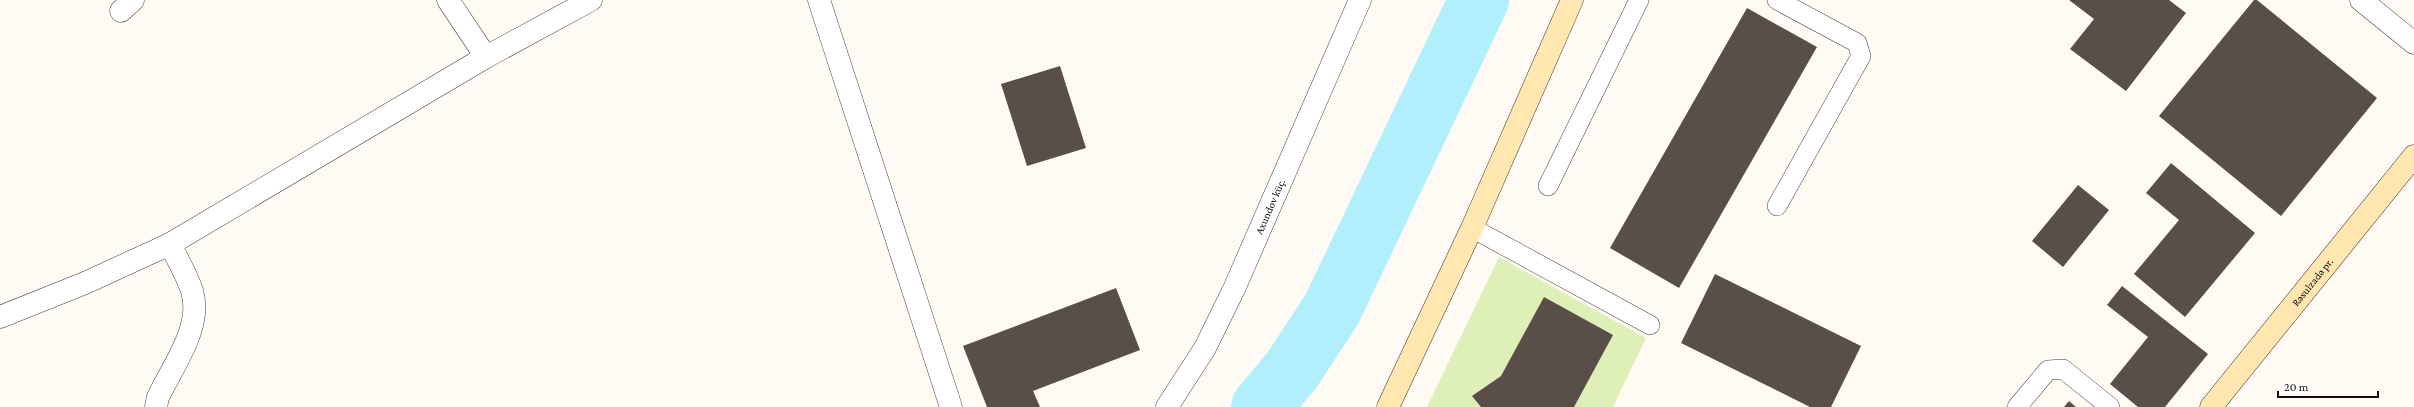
<svg xmlns="http://www.w3.org/2000/svg" width="2414" height="407" viewBox="0 0 2414 407" font-family="'Crimson Pro',serif">
<style>
.green{fill:#dfefb8}
.lines{fill:none;stroke-linecap:round;stroke-linejoin:round}
.river{stroke:#b2effc;stroke-width:60}
.building{fill:#5a4e4b}
.lane-casing{stroke:#434343;stroke-width:20}
.street-casing{stroke:#434343;stroke-width:23}
.secondary-casing{stroke:#323232;stroke-width:23}
.lane{stroke:#fff;stroke-width:19}
.street{stroke:#fff;stroke-width:22}
.secondary{stroke:#ffe7af;stroke-width:22}
.labels{text-anchor:middle;dominant-baseline:central;stroke-width:4;stroke-linejoin:round;paint-order:stroke}
.street-label{font-size:11px;fill:#101010;stroke:#fff}
</style>
<rect width="100%" height="100%" fill="#fffbf4"/>
<!-- green -->
<path class="green" d="M1499,257L1646,338L1613,407H1427Z"/>
<g class="lines">
<!-- river -->
<path class="river" d="M1261,407L1292,370L1332,309L1479,0"/>
</g>
<!-- building -->
<g class="building">
<path d="M2069,0H2169L2186,13L2126,91L2070,49L2094,19Z"/>
<path d="M2254,0H2257L2377,98L2281,216L2159,116Z"/>
<path d="M1747,8L1817,47L1679,288L1610,248Z"/>
<path d="M1060,66L1086,148L1027,166L1001,84Z"/>
<path d="M2171,163L2255,233L2185,317L2134,274L2179,220L2146,193Z"/>
<path d="M2078,185L2109,210L2063,267L2032,241Z"/>
<path d="M1715,274L1861,346L1831,407H1810L1681,343Z"/>
<path d="M2122,286L2208,354L2165,407H2138L2110,384L2148,337L2107,305Z"/>
<path d="M1116,288L1140,350L1033,391L1040,407H987L963,346Z"/>
<path d="M1544,297L1613,335L1574,407H1481L1472,396L1501,376Z"/>
<path d="M2069,401L2076,407H2064Z"/>
</g>
<g class="lines">
<!-- lane casing -->
<g class="lane-casing">
<g id="lane">
<path d="M1777,0L1857,43L1861,56L1777,206"/>
<path d="M1548,186L1639,0"/>
<path d="M1472,228L1650,325"/>
<path d="M2017,407L2048,370L2063,369L2110,407"/>
</g>
</g>
<!-- street casing -->
<g class="street-casing">
<g id="street">
<path d="M448,0L486,57"/>
<path d="M819,0L951,407"/>
<path d="M2361,0L2414,43"/>
<path d="M121,11L133,0"/>
<path d="M0,317L85,283L170,244L486,57L591,0"/>
<path d="M156,407L158,397C173,366 203,326 192,291C187,275 177,259 170,244"/>
<path id="s1" d="M1167,407L1205,348L1234,289L1360,0"/>
</g>
</g>
<!-- secondary casing -->
<g class="secondary-casing">
<g id="secondary">
<path d="M1388,407L1472,228L1572,0"/>
<path id="s2" d="M2211,407L2414,156"/>
</g>
</g>
<!-- lane -->
<use href="#lane" class="lane"/>
<!-- street -->
<use href="#street" class="street"/>
<!-- secondary -->
<use href="#secondary" class="secondary"/>
</g>
<g class="labels">
<!-- street labels -->
<g class="street-label">
<text stroke="none"><textPath href="#s1" startOffset="226">Axundov küç.</textPath></text>
<text stroke="none"><textPath href="#s2" startOffset="161">Rəsulzadə pr.</textPath></text>
</g>
</g>
<!-- scale -->
<path d="M2278 391v6h100v-6" fill="none" stroke="#101010" stroke-width="2"/>
<text x="2284" y="391" font-size="12" fill="#101010" stroke="#ffffff" stroke-width="3" paint-order="stroke">20 m</text>
</svg>
